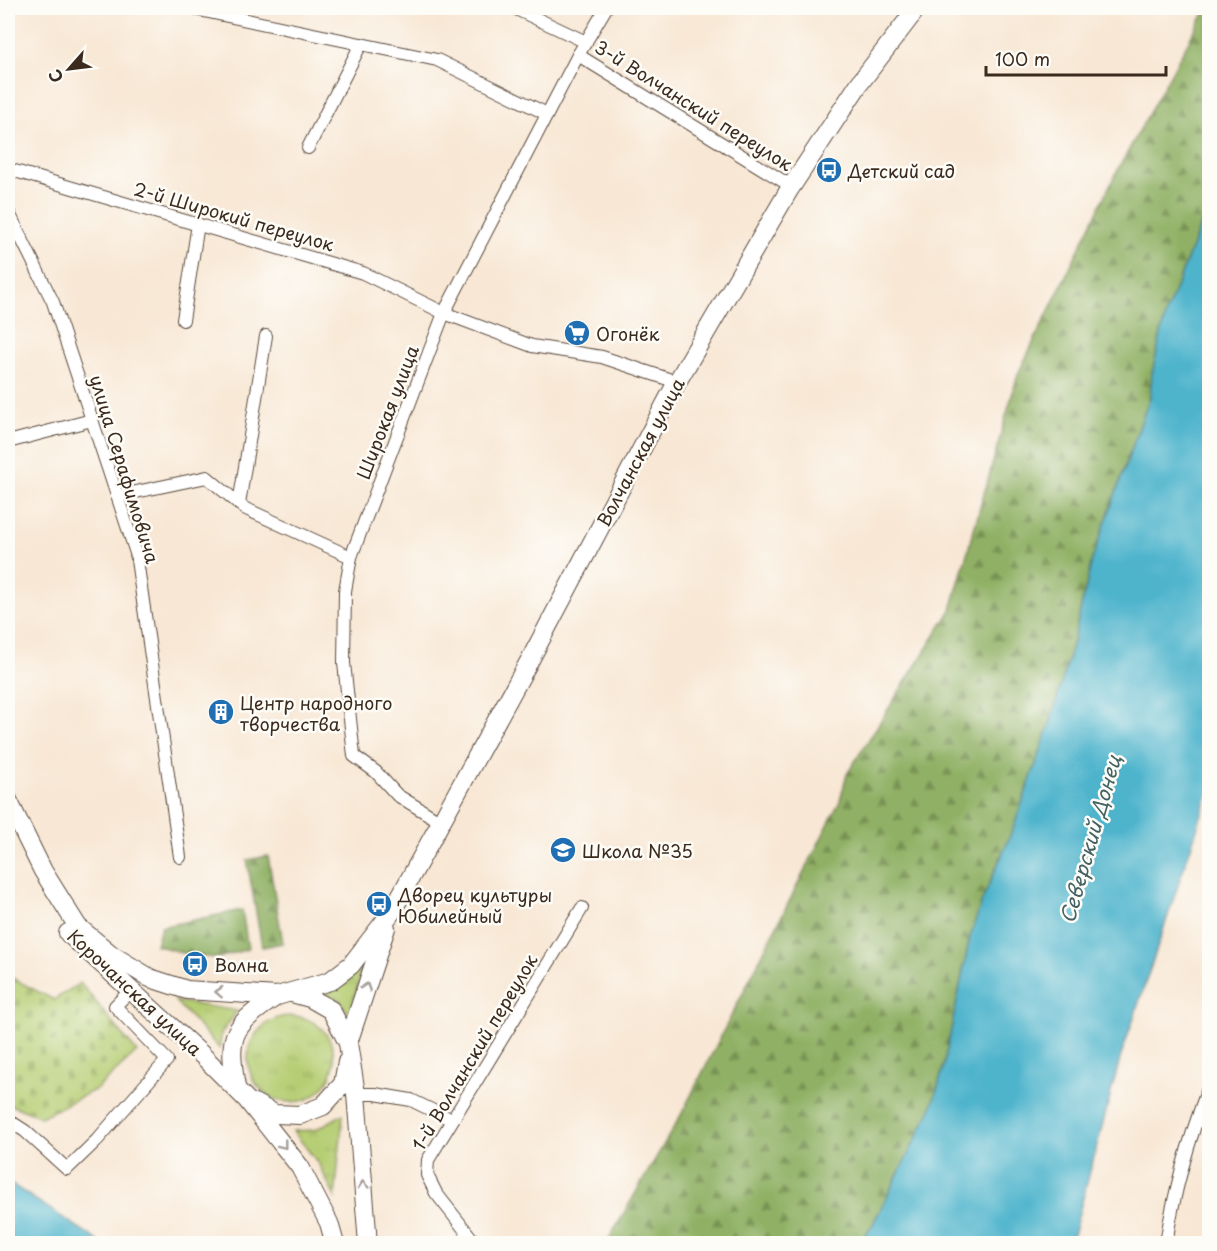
<svg xmlns="http://www.w3.org/2000/svg" width="1217" height="1251" viewBox="0 0 1217 1251" font-family="'Playpen Sans',sans-serif">
<style>
.grass{fill:url(#grass-tufts);stroke:#787c48;stroke-width:1.5}
.forest{fill:url(#forest-firs);stroke:#666e42;stroke-width:1.5}
.cemetery{fill:url(#cemetery-stones);stroke:#787c48;stroke-width:1.5}
.water{fill:#4db4cc;stroke:#446f75;stroke-width:1.5}
.lines{fill:none;stroke-linecap:round;stroke-linejoin:round}
.minor-casing{stroke:#574639;stroke-width:14}
.primary-casing{stroke:#574639;stroke-width:20}
.minor{stroke:#fff;stroke-width:12}
.primary{stroke:#fff;stroke-width:18}
.oneway{stroke:#a79f9a}
.labels{text-anchor:middle;dominant-baseline:central;stroke-width:5;stroke-linejoin:round;paint-order:stroke}
.street-label{font-size:18px;fill:#3b2a1e;stroke:#fdfcf7}
.poi-label{font-size:18px;fill:#3b2a1e;stroke:#fdfcf7;text-anchor:start}
.water-label{font-size:20px;font-style:italic;fill:#426164;stroke:#fdfcf7}
</style>
<defs>
<pattern id="grass-tufts" width="24" height="20" patternUnits="userSpaceOnUse" patternTransform="scale(1.5)"><rect width="24" height="20" fill="#b6ce73"/><path d="M3 7l-1-3M5 7V3M7 7l1-3M15 17l-1-3M17 17v-4M19 17l1-3" fill="none" stroke="#9db163"/></pattern>
<pattern id="forest-firs" width="22" height="20" patternUnits="userSpaceOnUse" patternTransform="scale(1.5)"><rect width="22" height="20" fill="#90b165"/><path d="M5 1l3.5 6h-7zM16 11l3.5 6h-7z" fill="#779053"/></pattern>
<pattern id="cemetery-stones" width="16" height="16" patternUnits="userSpaceOnUse" patternTransform="scale(1.5)"><rect width="16" height="16" fill="#b6ce73"/><path d="M2 7V4a2 2 0 0 1 4 0v3zM10 15v-3a2 2 0 0 1 4 0v3z" fill="#9db163"/></pattern>
</defs>
<rect width="100%" height="100%" fill="#fdfcf7"/>
<filter id="ink" filterUnits="userSpaceOnUse"><feTurbulence type="fractalNoise" baseFrequency=".0167" numOctaves="2"/><feDisplacementMap in="SourceGraphic" scale="12" xChannelSelector="R" yChannelSelector="G"/><feConvolveMatrix kernelMatrix="1 2 1 2 8 2 1 2 1" color-interpolation-filters="sRGB"/></filter>
<filter id="wash" filterUnits="userSpaceOnUse"><feTurbulence type="fractalNoise" baseFrequency=".008" numOctaves="4" result="noise"/><feDisplacementMap in="SourceGraphic" scale="24" xChannelSelector="R" yChannelSelector="G"/><feGaussianBlur stdDeviation="1.35" result="paint"/><feColorMatrix in="noise" values="0 0 0 0 0 0 0 0 0 0 0 0 0 0 0 0 0 1.4 0 .05"/><feComposite in="paint" operator="in"/></filter>
<g filter="url(#wash)">
<rect width="100%" height="100%" fill="#f8e7d4"/>
<!-- grass -->
<g class="grass">
<path d="M362,969L349,1015L339,999L325,994L343,984Z"/>
<path d="M175,1001L237,1011L221,1034L220,1049Z"/>
<circle cx="291" cy="1059" r="43"/>
<path d="M343,1114L335,1197L318,1163L293,1131L315,1130Z"/>
</g>
<!-- forest -->
<g class="forest">
<path d="M1207,8H1209V204L1166,313L1152,373L1150,397L1092,560L1073,642L1049,727L1013,829L994,872L970,937L943,1069L931,1109L872,1226L860,1243L606,1244L681,1115L840,801L847,774L951,610L1018,374L1116,173Z"/>
<path d="M268,856L283,943L262,947L247,860Z"/>
<path d="M242,910L248,949L218,958L190,955L156,945L161,927Z"/>
</g>
<!-- cemetery -->
<path class="cemetery" d="M8,976L54,1000L80,983L137,1052L97,1089L41,1117L8,1104Z"/>
<!-- water -->
<g class="water">
<path d="M1209,204V793L1120,1059L1071,1243H860L872,1226L931,1109L943,1069L970,937L982,901L1013,829L1049,727L1073,642L1092,560L1150,397L1152,373L1166,313Z"/>
<path d="M8,1182L90,1235L100,1243H8Z"/>
</g>
</g>
<g filter="url(#ink)">
<g class="lines">
<!-- minor casing -->
<g class="minor-casing">
<g id="minor">
<path d="M514,8L586,42"/>
<path d="M199,10L437,60L547,114"/>
<path d="M578,55L791,186"/>
<path d="M308,148L361,44"/>
<path d="M8,169L363,273L444,313L532,346L602,357L677,382"/>
<path d="M8,211L53,302L136,553L180,857"/>
<path d="M183,320L198,224"/>
<path d="M8,442L92,420"/>
<path d="M117,496L207,477L244,508L351,557"/>
<path d="M239,504L266,336"/>
<path d="M441,822L397,795L376,772L354,756L344,663L345,591L351,557L444,313L578,55L606,8"/>
<path d="M356,1094H375L411,1100L452,1120"/>
<path d="M8,1120L25,1131L67,1169L97,1140L167,1060L115,1006L131,990"/>
<path d="M476,1244L436,1193L427,1175L428,1160L582,908"/>
<path d="M1166,1244C1174,1188 1190,1136 1210,1083"/>
</g>
</g>
<!-- primary casing -->
<g class="primary-casing">
<g id="primary">
<path d="M8,800L43,871L78,927L112,955L150,978L187,990L277,996L330,981L351,965L391,913L532,656L677,382L789,190L859,84L917,8"/>
<path d="M68,933L202,1055L247,1100L300,1167L329,1223L335,1244"/>
<path d="M292,993L310,998L331,1010L348,1043L356,1094L368,1244"/>
<path d="M348,1043L386,928"/>
<path d="M236,1087C227,1034 232,1026 277,996"/>
<path d="M254,1103L275,1114L300,1115L323,1106L343,1084L347,1062"/>
</g>
</g>
<!-- minor -->
<use href="#minor" class="minor"/>
<!-- primary -->
<use href="#primary" class="primary"/>
</g>
<!-- one-way arrows -->
<defs><path id="oneway-chevron" d="M-2-3.5L2.5 0L-2 3.5" fill="none" stroke-width="1.6" stroke-linecap="round" stroke-linejoin="round" transform="scale(1.5)"/></defs>
<g class="oneway">
<use href="#oneway-chevron" transform="translate(366 987) rotate(-72)"/>
<use href="#oneway-chevron" transform="translate(219 992) rotate(-177)"/>
<use href="#oneway-chevron" transform="translate(283 1145) rotate(52)"/>
<use href="#oneway-chevron" transform="translate(363 1185) rotate(-95)"/>
</g>
</g>
<!-- icons -->
<defs>
<g id="bus-disc" transform="scale(1.35)"><circle r="9.5" fill="#1f6fb2" stroke="#fdfcf7"/><path d="M-5-6H5V4H4V6H2V4H-2V6H-4V4H-5ZM-3.5-4V0h7V-4ZM-3.5 1.2v1.5H-2V1.2ZM2 1.2v1.5H3.5V1.2Z" fill="#fff"/></g>
<g id="supermarket-disc" transform="scale(1.35)"><circle r="9.5" fill="#1f6fb2" stroke="#fdfcf7"/><path d="M-6-5.5h2.5l.6 2H6L4.5 2H-2.5L-4.4-4H-6ZM-1.5 3.2a1.3 1.3 0 1 0 .1 0ZM3 3.2a1.3 1.3 0 1 0 .1 0Z" fill="#fff"/></g>
<g id="building-disc" transform="scale(1.35)"><circle r="9.5" fill="#1f6fb2" stroke="#fdfcf7"/><path d="M-4-6H4V6H1V3H-1V6H-4ZM-2.5-4.3h1.7v1.8h-1.7ZM.8-4.3h1.7v1.8H.8ZM-2.5-1h1.7V.8h-1.7ZM.8-1h1.7V.8H.8Z" fill="#fff"/></g>
<g id="school-disc" transform="scale(1.35)"><circle r="9.5" fill="#1f6fb2" stroke="#fdfcf7"/><path d="M0-5L7-2L0 1L-7-2ZM-4 1L0 2.5L4 1V4Q0 6-4 4Z" fill="#fff"/></g>
</defs>
<g fill-rule="evenodd">
<use href="#bus-disc" x="829" y="170"/>
<use href="#supermarket-disc" x="577" y="333"/>
<use href="#building-disc" x="221" y="712"/>
<use href="#school-disc" x="563" y="850"/>
<use href="#bus-disc" x="379" y="904"/>
<use href="#bus-disc" x="195" y="964"/>
</g>
<g class="labels">
<!-- street labels -->
<g class="street-label">
<text transform="translate(694 105) rotate(32)">3-й Волчанский переулок</text>
<text transform="translate(234 216) rotate(16)">2-й Широкий переулок</text>
<text transform="translate(387 412) rotate(-69)">Широкая улица</text>
<text transform="translate(640 452) rotate(-62)">Волчанская улица</text>
<text transform="translate(125 469) rotate(73)">улица Серафимовича</text>
<text transform="translate(135 992) rotate(43)">Корочанская улица</text>
<text transform="translate(474 1052) rotate(-59)">1-й Волчанский переулок</text>
</g>
<!-- poi labels -->
<g class="poi-label">
<text x="848" y="170">Детский сад</text>
<text x="596" y="333">Огонёк</text>
<text x="240" y="702">Центр народного<tspan x="240" dy="21">творчества</tspan></text>
<text x="582" y="850">Школа №35</text>
<text x="398" y="894">Дворец культуры<tspan x="398" dy="21">Юбилейный</tspan></text>
<text x="214" y="964">Волна</text>
</g>
<!-- water labels -->
<g class="water-label">
<text transform="translate(1090 839) rotate(-74)">Северский Донец</text>
</g>
</g>
<!-- margin -->
<rect width="1217" height="1251" fill="none" stroke="#fdfcf7" stroke-width="30"/>
<!-- north arrow -->
<g transform="translate(69 69) rotate(242)" stroke="#fdfcf7" stroke-width="4.5" paint-order="stroke">
<path d="M0-4.5L10 22L0 15L-10 22Z" fill="#3b2a1e"/>
<text y="-9" font-size="16" font-weight="bold" text-anchor="middle" fill="#3b2a1e">С</text>
</g>
<!-- scale -->
<path d="M986 66v9h180v-9" fill="none" stroke="#3b2a1e" stroke-width="3"/>
<text x="995" y="66" font-size="18" fill="#3b2a1e" stroke="#fdfcf7" stroke-width="4.5" paint-order="stroke">100 m</text>
</svg>
